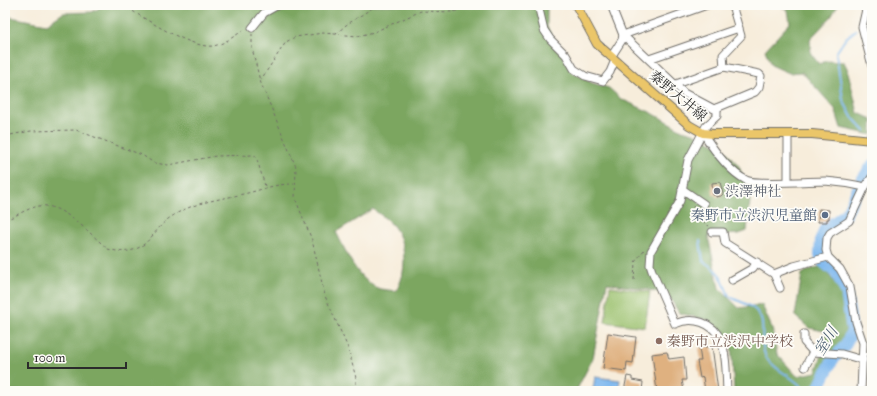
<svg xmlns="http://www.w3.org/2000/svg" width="877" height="396" viewBox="0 0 877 396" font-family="'IM FELL Great Primer','Noto Serif JP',serif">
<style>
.green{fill:#9ac06c;stroke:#62764c}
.forest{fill:#7ba660;stroke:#536846;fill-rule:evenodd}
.water{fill:#7db7ee;stroke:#54718c}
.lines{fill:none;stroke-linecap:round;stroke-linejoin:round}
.stream{stroke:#7db7ee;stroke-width:2}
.river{stroke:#7db7ee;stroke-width:12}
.building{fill:#dfb180}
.minor-casing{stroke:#726f69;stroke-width:9}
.major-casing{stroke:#726f69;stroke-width:10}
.path{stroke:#726f69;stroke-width:1;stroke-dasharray:3 3;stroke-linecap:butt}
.minor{stroke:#fff;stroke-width:7}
.major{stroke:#ebc669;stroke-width:8}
.worship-dot{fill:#6b7280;stroke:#fdfcf7;stroke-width:1.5}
.service-dot{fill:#5c6f8a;stroke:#fdfcf7;stroke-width:1.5}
.education-dot{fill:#8d6e63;stroke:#fdfcf7;stroke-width:1.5}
.labels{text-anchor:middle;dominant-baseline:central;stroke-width:3.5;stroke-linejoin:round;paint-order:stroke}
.street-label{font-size:14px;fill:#2b2b2b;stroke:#fdfcf7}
.worship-label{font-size:14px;fill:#5b616d;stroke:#fdfcf7;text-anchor:start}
.service-label{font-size:14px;fill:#4e5e75;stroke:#fdfcf7;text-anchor:end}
.education-label{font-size:14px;fill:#785e54;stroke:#fdfcf7;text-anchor:start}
.water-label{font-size:15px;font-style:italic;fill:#485c6f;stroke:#fdfcf7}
</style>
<rect width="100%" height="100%" fill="#fdfcf7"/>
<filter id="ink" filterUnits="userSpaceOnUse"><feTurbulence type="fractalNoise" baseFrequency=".025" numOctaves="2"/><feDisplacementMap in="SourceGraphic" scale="8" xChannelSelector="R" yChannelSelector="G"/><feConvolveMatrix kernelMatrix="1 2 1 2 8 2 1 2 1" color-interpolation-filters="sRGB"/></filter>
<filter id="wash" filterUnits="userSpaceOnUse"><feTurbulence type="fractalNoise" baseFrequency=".012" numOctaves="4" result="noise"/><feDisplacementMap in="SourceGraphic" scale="16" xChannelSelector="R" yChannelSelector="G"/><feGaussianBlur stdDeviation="0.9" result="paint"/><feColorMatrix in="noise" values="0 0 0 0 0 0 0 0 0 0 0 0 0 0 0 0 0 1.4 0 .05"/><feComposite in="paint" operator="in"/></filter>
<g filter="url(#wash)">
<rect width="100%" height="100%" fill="#f7eddb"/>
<!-- green -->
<path class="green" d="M610,286L650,292L645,327L605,322Z"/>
<!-- forest -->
<g class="forest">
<path d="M105,5H547V27L572,72L592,83L609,88L621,99L652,113L682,130L693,133L723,148L739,166L746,185L750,201L747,231L739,234L708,236L719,288L739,308L762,305L772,328L777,354L797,376L816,372L827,340L824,331L809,328L795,316L802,274L808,270L822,266L842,292L846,330L844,339L820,375L815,391H734L731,342L719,330L707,320L679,313L667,293L607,283L593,358L576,391H5V16L47,24L63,13L92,12ZM373,209C379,214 389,220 394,227C407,244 407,274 396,291C391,290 385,290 380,289C357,281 346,251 336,232Z"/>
<path d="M776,5H838L831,17L810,39L811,54L819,64L826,61L844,62L847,68L858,113L872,119V135L841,128L835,109L802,72L789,73L771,65L765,50L790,23L788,10Z"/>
</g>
<!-- water -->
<path class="water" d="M595,377L620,380L618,391L593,389Z"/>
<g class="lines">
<!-- stream -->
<g class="stream">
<path d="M856,30L846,38L836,53L843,100L852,117L865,131"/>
<path d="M700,241L703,261C723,274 720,276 729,296C736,301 747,303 753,308C770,321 757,340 766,357C775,372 795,376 805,391"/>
</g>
<!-- river -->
<path class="river" d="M817,391L832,361L846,344L852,331L846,292L836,273L822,261L820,255L821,239L825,229L846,214L862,180L872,165"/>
</g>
<g id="blocks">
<!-- building -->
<g class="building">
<path d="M720,182L723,194L721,196L716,197V195H713L712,183Z"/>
<path d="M819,209L829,210V219H827V222H818Z"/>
<path d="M608,333L636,337L633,363L627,362L626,371L603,368Z"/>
<path d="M712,346L718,391H705L703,377L700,378L697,361H701L699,348Z"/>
<path d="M667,352L669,359L684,357L686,380H682L684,391H657L652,354Z"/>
<path d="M627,376L632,377V380L643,382L642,391H624Z"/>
</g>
</g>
</g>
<g filter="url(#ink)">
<use href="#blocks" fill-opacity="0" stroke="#726f69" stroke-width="1"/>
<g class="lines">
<!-- minor casing -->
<g class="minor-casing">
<g id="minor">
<path d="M538,5L544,30L550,39L566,55L574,69L585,76L603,81L610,72L615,60"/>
<path d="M611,5L623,35L622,40L611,57"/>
<path d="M867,5L862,27L872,66"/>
<path d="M252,28L264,13L278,5"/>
<path d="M649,59L739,28"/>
<path d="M724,67L723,55L741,36L732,5"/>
<path d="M676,84L724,67L759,74L761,76L759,87L755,92L714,109L684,93L623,35L707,5"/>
<path d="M717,108V116L706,126L688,160L680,201L651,251L650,265L652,271L675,324C692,316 714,322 721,341C727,356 726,375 727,391"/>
<path d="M703,133C713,149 728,171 746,180C755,185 811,181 825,181C838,182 852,184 865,187"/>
<path d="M788,181V134"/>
<path d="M682,189L704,204"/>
<path d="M712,232H723L725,243L774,274L780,288"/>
<path d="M774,274L794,266L828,257"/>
<path d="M732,280L753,268L757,262"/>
<path d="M804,334V342L813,352L842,354L863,360"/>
<path d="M805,367L813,352"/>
<path d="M861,391L863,343L856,322L850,287L840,269L828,257L826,250L827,238L830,233L849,221L865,187L872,177"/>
</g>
</g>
<!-- major casing -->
<g class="major-casing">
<path id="major" d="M576,5L597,44L689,125L703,133L713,134H812L872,140"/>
</g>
<!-- path -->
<g class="path">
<path d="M123,5C142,17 191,49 213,46C225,44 235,35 246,29"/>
<path d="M252,34V48L260,81L296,167L295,198L312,240L325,296L348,348L356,378V391"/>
<path d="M336,34L346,25L377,5"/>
<path d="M260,81L286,42L295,37L323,33L358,36L374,32L421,11L453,12L477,5"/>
<path d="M5,136L31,131L76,130L142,155L154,163L168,165L216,156L252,155L256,156L265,186"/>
<path d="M693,206L702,221L709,226"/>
<path d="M5,220C16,216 28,208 39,206C62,202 92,236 108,249C118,252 128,253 138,248C151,242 158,225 171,217C193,202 218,200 243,194C263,190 271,184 294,184"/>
<path d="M634,280L635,262L644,250"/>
<path d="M809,391L813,389L828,391"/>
</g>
<!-- minor -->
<use href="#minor" class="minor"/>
<!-- major -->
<use href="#major" class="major"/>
</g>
</g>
<!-- markers -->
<circle class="worship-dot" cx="717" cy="191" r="4"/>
<circle class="service-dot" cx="825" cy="215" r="4"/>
<circle class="education-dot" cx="659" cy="341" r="4"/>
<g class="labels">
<!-- street labels -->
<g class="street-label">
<text transform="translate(678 96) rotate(40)">秦野大井線</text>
</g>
<!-- worship labels -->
<g class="worship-label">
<text x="725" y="191">渋澤神社</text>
</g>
<!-- service labels -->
<g class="service-label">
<text x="817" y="215">秦野市立渋沢児童館</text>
</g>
<!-- education labels -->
<g class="education-label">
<text x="667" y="341">秦野市立渋沢中学校</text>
</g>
<!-- water labels -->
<g class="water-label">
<text transform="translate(826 341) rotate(-58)">室川</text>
</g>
</g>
<!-- margin -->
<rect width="877" height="396" fill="none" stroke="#fdfcf7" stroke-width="20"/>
<!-- scale -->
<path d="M28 362v6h98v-6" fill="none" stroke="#2b2b2b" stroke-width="2"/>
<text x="34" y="362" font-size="12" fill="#2b2b2b" stroke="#fdfcf7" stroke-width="3" paint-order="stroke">100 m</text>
</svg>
